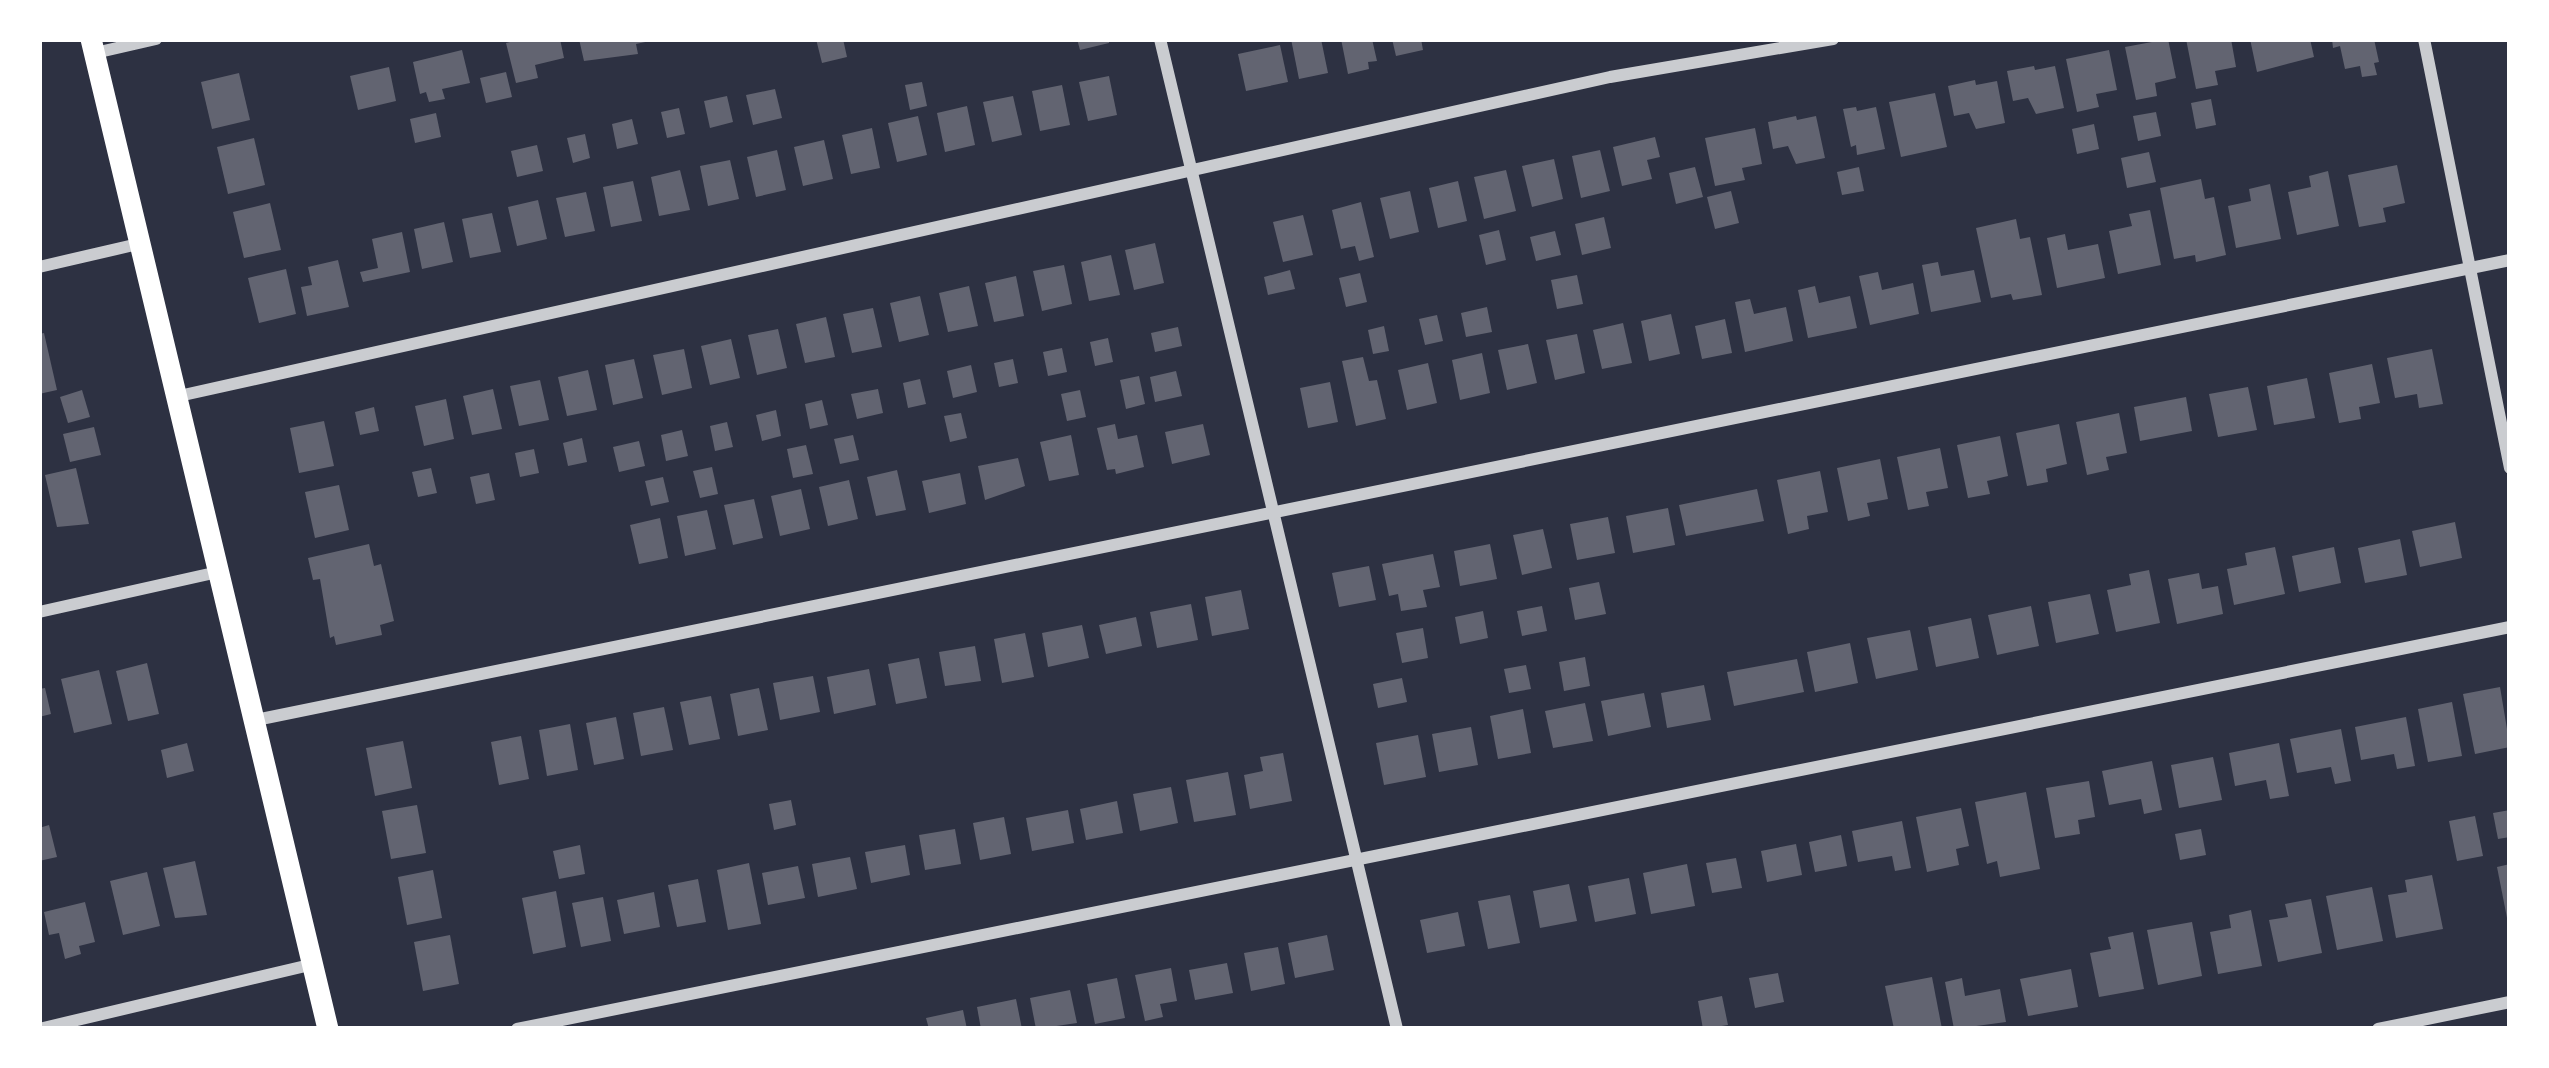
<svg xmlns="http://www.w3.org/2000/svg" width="2549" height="1068" viewBox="0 0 2549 1068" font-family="'PT Sans',sans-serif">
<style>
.building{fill:#626471}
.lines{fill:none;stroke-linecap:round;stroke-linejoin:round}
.minor{stroke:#caccd0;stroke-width:12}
.secondary{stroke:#fff;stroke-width:21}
</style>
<rect width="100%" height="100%" fill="#2d3142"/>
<!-- building -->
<g class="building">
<path d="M522,39H560L564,58L535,65L538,78L516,83L506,43Z"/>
<path d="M579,39H650V41L636,44L638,54L584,61Z"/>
<path d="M816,39H843L847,57L822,63Z"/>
<path d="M1077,39H1109V43L1080,50Z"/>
<path d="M1291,39H1321L1328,73L1299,79Z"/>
<path d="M1341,39H1372L1377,61L1368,62L1369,69L1348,74Z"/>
<path d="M1392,39H1421L1423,50L1396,56Z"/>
<path d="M2168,39L2176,78L2155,83L2157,96L2136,100L2125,47Z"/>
<path d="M2186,39H2231L2236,67L2215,71L2218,85L2196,89Z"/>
<path d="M2250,39H2310L2314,57L2257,72Z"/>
<path d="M2332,39H2374L2379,62L2374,63L2377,75L2362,77L2360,66L2345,69L2340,46L2333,48Z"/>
<path d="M1280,45L1288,82L1246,91L1238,54Z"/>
<path d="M462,50L470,83L442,89L445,99L429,102L426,92L420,94L413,62Z"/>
<path d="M2109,50L2117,90L2096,94L2099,107L2077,112L2066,59Z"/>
<path d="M2034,66L2035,70L2055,66L2064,108L2036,114L2028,98L2013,101L2007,71Z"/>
<path d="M389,67L396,101L358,110L350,76Z"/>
<path d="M506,72L512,97L486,103L480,78Z"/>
<path d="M239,73L250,120L212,129L201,82Z"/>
<path d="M1109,76L1117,115L1088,121L1079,82Z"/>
<path d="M1975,80L1976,85L1997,81L2005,123L1976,129L1969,113L1954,116L1948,86Z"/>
<path d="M922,82L927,106L910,110L905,85Z"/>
<path d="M1062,85L1070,125L1040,131L1032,91Z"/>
<path d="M775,89L782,118L753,125L746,95Z"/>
<path d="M1935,93L1947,147L1901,157L1889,102Z"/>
<path d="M727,96L733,122L710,128L704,101Z"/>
<path d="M1013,96L1022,135L992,142L983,102Z"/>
<path d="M2211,99L2216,125L2196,129L2191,103Z"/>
<path d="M967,106L975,145L945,152L937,113Z"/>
<path d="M1856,107L1857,111L1876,107L1885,149L1857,155L1856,145L1851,147L1843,109Z"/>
<path d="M679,108L685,134L667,138L661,112Z"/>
<path d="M2156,112L2161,136L2138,141L2133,116Z"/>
<path d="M436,113L441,137L415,143L410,119Z"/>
<path d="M918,116L927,155L897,162L888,123Z"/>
<path d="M1796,116L1797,120L1816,116L1825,158L1796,164L1788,146L1773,149L1768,122Z"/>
<path d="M632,119L638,144L617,149L612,124Z"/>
<path d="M2094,124L2099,149L2077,154L2072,129Z"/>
<path d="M872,128L880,168L851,174L842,135Z"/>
<path d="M1755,128L1762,164L1742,168L1745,180L1715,186L1705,138Z"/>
<path d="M585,134L590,158L573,163L567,138Z"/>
<path d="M1655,137L1660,157L1647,160L1652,179L1622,186L1613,147Z"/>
<path d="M254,138L265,185L228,194L217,147Z"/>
<path d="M824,140L833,179L803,186L794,147Z"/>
<path d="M537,145L543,171L517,177L511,151Z"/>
<path d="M777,150L786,190L756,197L747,157Z"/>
<path d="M1600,150L1610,191L1581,198L1572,156Z"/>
<path d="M2149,152L2156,182L2127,188L2121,158Z"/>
<path d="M1554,159L1563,199L1532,207L1522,166Z"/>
<path d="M730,160L739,199L708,206L700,166Z"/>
<path d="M2397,165L2405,203L2383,208L2386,222L2359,227L2348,175Z"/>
<path d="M1695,167L1703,197L1676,204L1669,173Z"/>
<path d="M1859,167L1864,191L1842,195L1837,172Z"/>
<path d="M680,170L690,210L659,216L651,177Z"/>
<path d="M1506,170L1516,211L1484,219L1474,177Z"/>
<path d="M2328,171L2339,226L2297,235L2288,192L2311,187L2309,176Z"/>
<path d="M2201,179L2205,199L2214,197L2226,255L2196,262L2195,255L2174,259L2160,188Z"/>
<path d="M633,181L642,221L611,227L603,187Z"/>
<path d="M1458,181L1467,221L1438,228L1429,188Z"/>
<path d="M2270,184L2281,239L2236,248L2228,206L2251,201L2249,189Z"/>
<path d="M1410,191L1419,232L1390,239L1380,198Z"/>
<path d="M1731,191L1739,223L1715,229L1707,197Z"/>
<path d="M586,192L595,231L565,237L556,198Z"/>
<path d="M538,200L547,239L517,246L508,207Z"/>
<path d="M1361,202L1374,257L1359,261L1355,246L1341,249L1332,210Z"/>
<path d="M270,203L281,250L244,258L233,212Z"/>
<path d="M2150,210L2161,265L2118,274L2109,231L2132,226L2129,214Z"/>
<path d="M492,213L501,252L470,258L462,219Z"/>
<path d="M1303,215L1313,255L1283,262L1273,222Z"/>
<path d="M1604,217L1611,248L1582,255L1575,224Z"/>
<path d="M2016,219L2020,239L2030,237L2042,295L2013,300L2011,294L1991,298L1976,228Z"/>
<path d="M444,222L453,262L422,269L414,229Z"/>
<path d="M1499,230L1506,260L1486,265L1479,235Z"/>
<path d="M1555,231L1561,255L1536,261L1530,237Z"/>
<path d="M402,232L410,272L363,282L360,272L378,268L372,239Z"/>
<path d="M2065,234L2068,250L2098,244L2105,278L2057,288L2047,238Z"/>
<path d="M1155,243L1164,283L1134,290L1125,250Z"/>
<path d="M1111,255L1120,295L1089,301L1081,262Z"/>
<path d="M338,260L349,307L307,316L301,287L312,285L308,267Z"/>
<path d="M1938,262L1941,276L1974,270L1981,302L1931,312L1922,265Z"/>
<path d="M1064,265L1072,304L1042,311L1033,271Z"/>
<path d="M286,269L296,314L259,323L248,278Z"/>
<path d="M1290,270L1295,289L1268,295L1264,277Z"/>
<path d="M1878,272L1882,290L1913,283L1919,314L1870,325L1859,276Z"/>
<path d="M1360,273L1367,302L1346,307L1339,278Z"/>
<path d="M1577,275L1583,304L1557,309L1551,280Z"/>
<path d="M1016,276L1024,316L994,322L985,283Z"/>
<path d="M969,286L978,326L948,332L939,293Z"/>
<path d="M1815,286L1819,303L1850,296L1857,328L1808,338L1798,290Z"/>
<path d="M920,296L929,335L899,342L890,303Z"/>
<path d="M1750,299L1754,314L1786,307L1793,341L1745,352L1735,302Z"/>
<path d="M1487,307L1492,332L1466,337L1461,313Z"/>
<path d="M873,308L882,347L852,353L843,314Z"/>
<path d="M1671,314L1680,354L1649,361L1641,321Z"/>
<path d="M1437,315L1443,341L1425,345L1419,319Z"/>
<path d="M826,317L835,357L805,363L796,324Z"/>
<path d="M1725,319L1732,353L1702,359L1695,326Z"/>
<path d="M1623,323L1632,363L1602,369L1593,330Z"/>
<path d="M1384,326L1389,351L1373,354L1368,330Z"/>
<path d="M1178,327L1182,346L1155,352L1151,333Z"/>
<path d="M778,329L787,368L757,375L748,335Z"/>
<path d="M44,333L57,390L39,394V334Z"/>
<path d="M1577,334L1585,373L1555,380L1546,340Z"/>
<path d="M1108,338L1113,362L1095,366L1090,342Z"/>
<path d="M731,339L740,378L710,385L701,346Z"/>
<path d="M1528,344L1537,383L1507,390L1498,350Z"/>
<path d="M1062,348L1067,372L1048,376L1043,352Z"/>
<path d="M684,349L692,388L662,395L653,355Z"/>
<path d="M2432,349L2443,404L2419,408L2417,394L2395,398L2387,358Z"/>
<path d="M1482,353L1490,393L1460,400L1452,360Z"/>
<path d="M1363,357L1369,381L1377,380L1386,419L1356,426L1342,361Z"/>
<path d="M634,359L643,398L613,405L605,365Z"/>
<path d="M1013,359L1018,383L999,387L994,363Z"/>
<path d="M1428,363L1437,403L1407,410L1398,370Z"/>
<path d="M2372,364L2380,403L2359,407L2361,419L2339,423L2329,373Z"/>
<path d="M971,365L977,392L953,398L947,371Z"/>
<path d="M588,370L597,410L567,416L558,377Z"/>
<path d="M1176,371L1182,396L1155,402L1150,377Z"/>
<path d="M1139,376L1145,404L1126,409L1120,380Z"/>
<path d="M2307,378L2315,418L2274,425L2267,386Z"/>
<path d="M920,379L926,404L908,408L903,383Z"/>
<path d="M540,380L549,420L519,426L510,386Z"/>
<path d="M1330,382L1338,422L1308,428L1300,388Z"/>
<path d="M2248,387L2257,430L2218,437L2209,394Z"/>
<path d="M493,389L502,429L472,435L463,396Z"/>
<path d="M878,389L883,413L857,419L851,394Z"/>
<path d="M82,390L90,417L68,423L60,397Z"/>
<path d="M1080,390L1086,417L1067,421L1061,394Z"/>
<path d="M2186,397L2192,431L2140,441L2134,407Z"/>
<path d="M446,399L454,439L424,446L415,406Z"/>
<path d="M822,400L828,425L810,429L805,404Z"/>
<path d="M374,407L379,431L360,435L355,412Z"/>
<path d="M776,410L781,436L762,441L756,415Z"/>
<path d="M961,413L967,438L950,442L944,416Z"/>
<path d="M2119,413L2127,453L2106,457L2109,470L2087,475L2076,422Z"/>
<path d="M324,421L334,466L299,473L290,428Z"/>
<path d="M727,422L733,447L715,451L710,426Z"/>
<path d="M1115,424L1118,439L1137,435L1144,467L1116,474L1115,469L1107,470L1097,428Z"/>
<path d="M1203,424L1210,455L1172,464L1165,432Z"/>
<path d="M2059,424L2067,464L2046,469L2048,482L2027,486L2016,433Z"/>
<path d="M94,427L101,455L70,462L63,434Z"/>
<path d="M682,430L688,456L666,461L661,435Z"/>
<path d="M853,435L859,460L840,464L834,439Z"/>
<path d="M1071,435L1079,475L1049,481L1040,442Z"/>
<path d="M2000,436L2008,476L1987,481L1990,494L1968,498L1957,445Z"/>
<path d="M582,438L587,462L568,466L563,443Z"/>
<path d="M639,441L645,466L619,472L613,447Z"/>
<path d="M806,445L813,474L793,478L787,449Z"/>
<path d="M1940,448L1948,488L1926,492L1929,506L1908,510L1897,457Z"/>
<path d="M534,449L539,473L520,477L515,453Z"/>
<path d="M1018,458L1025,486L985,500L978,466Z"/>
<path d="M1880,459L1888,499L1867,503L1870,516L1848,521L1837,468Z"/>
<path d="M712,467L718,494L700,498L693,471Z"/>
<path d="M76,468L89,524L57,527L45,475Z"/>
<path d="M431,468L437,493L418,497L412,472Z"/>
<path d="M897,470L906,510L876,516L867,477Z"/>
<path d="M1820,471L1828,512L1807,516L1809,529L1788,534L1777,480Z"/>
<path d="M489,473L495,500L476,504L470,477Z"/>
<path d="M960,473L966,504L929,513L922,481Z"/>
<path d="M663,477L669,502L651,506L645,481Z"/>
<path d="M849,480L858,519L828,526L819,487Z"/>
<path d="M339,485L349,530L315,538L305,492Z"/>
<path d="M801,489L810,529L780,536L771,496Z"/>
<path d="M1757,489L1764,521L1686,536L1679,505Z"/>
<path d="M754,499L763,538L733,545L724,505Z"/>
<path d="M1668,508L1675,545L1633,553L1626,516Z"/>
<path d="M707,510L716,549L685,556L677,516Z"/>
<path d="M1608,517L1615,553L1577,560L1570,524Z"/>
<path d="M660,518L668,558L639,564L630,525Z"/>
<path d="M2455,522L2462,558L2420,567L2412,531Z"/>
<path d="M1543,529L1552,568L1522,575L1513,535Z"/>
<path d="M2400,539L2407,575L2365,583L2358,548Z"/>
<path d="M369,544L374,566L381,564L394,621L380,625L382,635L336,645L334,636L330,638L320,579L313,580L308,558Z"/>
<path d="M1490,544L1497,579L1460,586L1454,551Z"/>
<path d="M2275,547L2285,594L2234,605L2227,569L2247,565L2245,553Z"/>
<path d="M2334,547L2341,583L2299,592L2292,556Z"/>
<path d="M1433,554L1440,587L1423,590L1427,607L1401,611L1398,594L1389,596L1382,564Z"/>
<path d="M1369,566L1376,600L1339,607L1332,573Z"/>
<path d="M2149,570L2160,623L2116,632L2107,590L2131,585L2129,574Z"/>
<path d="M2199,573L2202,589L2218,586L2223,614L2177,624L2168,579Z"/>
<path d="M1599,582L1606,614L1575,620L1569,588Z"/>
<path d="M1241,590L1249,629L1212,636L1205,597Z"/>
<path d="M2090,594L2099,634L2056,643L2048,602Z"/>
<path d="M1191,604L1198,640L1157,648L1150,612Z"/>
<path d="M1542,606L1547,631L1522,636L1517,611Z"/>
<path d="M2031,606L2039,646L1997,655L1988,615Z"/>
<path d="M1483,611L1488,638L1460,644L1455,617Z"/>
<path d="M1136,617L1142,646L1106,654L1099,625Z"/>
<path d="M1971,618L1979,658L1936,667L1928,627Z"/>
<path d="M1082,625L1089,658L1048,667L1042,633Z"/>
<path d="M1423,628L1428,658L1402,663L1396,633Z"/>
<path d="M1910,630L1918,670L1876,679L1867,638Z"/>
<path d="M1025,633L1034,677L1002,683L994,639Z"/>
<path d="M1850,643L1858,683L1815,692L1807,652Z"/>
<path d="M975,646L981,681L945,686L939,652Z"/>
<path d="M1585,657L1590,686L1564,691L1559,662Z"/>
<path d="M919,658L927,698L896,704L888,664Z"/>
<path d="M1797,659L1804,692L1734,706L1727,672Z"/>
<path d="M147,663L159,714L128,721L116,671Z"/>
<path d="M1526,665L1531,689L1509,693L1504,669Z"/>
<path d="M869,669L876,705L834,714L827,677Z"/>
<path d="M99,670L112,724L74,733L61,679Z"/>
<path d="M813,676L820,712L780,720L773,683Z"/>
<path d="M1402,678L1407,702L1378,708L1373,684Z"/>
<path d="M1704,685L1711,720L1667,728L1661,693Z"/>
<path d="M2500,687L2510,747L2475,754L2463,694Z"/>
<path d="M45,688L51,714L39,717V689Z"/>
<path d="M759,688L768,730L738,736L730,694Z"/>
<path d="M1644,693L1651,727L1608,736L1601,701Z"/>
<path d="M711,696L720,739L689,745L680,702Z"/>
<path d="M2452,702L2462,756L2428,762L2418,709Z"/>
<path d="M1585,703L1593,741L1553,748L1545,711Z"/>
<path d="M664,707L673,750L641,756L633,713Z"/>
<path d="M1523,709L1531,753L1498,759L1490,716Z"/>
<path d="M616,717L624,759L594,765L586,723Z"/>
<path d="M2406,717L2415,766L2397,769L2394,754L2361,760L2355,727Z"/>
<path d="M570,724L578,770L547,776L539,730Z"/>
<path d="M1471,727L1478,765L1439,772L1432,734Z"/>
<path d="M2341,729L2351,781L2335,784L2331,767L2297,773L2290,739Z"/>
<path d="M1418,735L1426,777L1384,785L1376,743Z"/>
<path d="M521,736L529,779L499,785L491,742Z"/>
<path d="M403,741L412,788L375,796L366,748Z"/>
<path d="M187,743L194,771L167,778L161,750Z"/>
<path d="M2279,743L2289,796L2270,799L2266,780L2235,786L2229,753Z"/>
<path d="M1283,753L1292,801L1250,809L1244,775L1263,771L1260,757Z"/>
<path d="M2213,757L2222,800L2179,808L2171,765Z"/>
<path d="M2152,761L2162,810L2144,814L2141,799L2109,805L2102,771Z"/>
<path d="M1228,772L1236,815L1194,822L1186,780Z"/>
<path d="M2089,781L2095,817L2078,820L2080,834L2055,838L2046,788Z"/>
<path d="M1171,787L1178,823L1140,831L1133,794Z"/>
<path d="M2026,792L2040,869L2000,877L1997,861L1987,864L1975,802Z"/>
<path d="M791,800L796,825L774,830L769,804Z"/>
<path d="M1117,801L1123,833L1086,840L1080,809Z"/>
<path d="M417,805L426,853L391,859L382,811Z"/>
<path d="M1961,808L1969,846L1956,849L1959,865L1927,872L1916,817Z"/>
<path d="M1068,810L1074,843L1032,851L1026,818Z"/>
<path d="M2510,810V837L2498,839L2493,813Z"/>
<path d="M2475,816L2483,856L2457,861L2449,821Z"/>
<path d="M1004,817L1011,854L980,860L973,823Z"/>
<path d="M1902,821L1911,868L1895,871L1892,856L1858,862L1852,831Z"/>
<path d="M49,825L57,857L39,861V828Z"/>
<path d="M955,829L961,864L925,870L919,835Z"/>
<path d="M2201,829L2206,855L2180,860L2175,834Z"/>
<path d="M1841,835L1847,866L1815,872L1809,842Z"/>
<path d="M1796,844L1802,875L1767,882L1761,851Z"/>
<path d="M580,845L585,874L559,879L553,851Z"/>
<path d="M905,845L910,875L871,883L865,852Z"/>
<path d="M850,857L857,889L818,897L812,864Z"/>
<path d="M1736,858L1742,888L1712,893L1706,863Z"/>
<path d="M195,861L207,915L175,918L163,868Z"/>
<path d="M749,863L761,924L728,930L717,870Z"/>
<path d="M1687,864L1695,906L1651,914L1643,873Z"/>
<path d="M2510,864V923H2508L2497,867Z"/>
<path d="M798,866L805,898L768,905L762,873Z"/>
<path d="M433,870L442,918L407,925L398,877Z"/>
<path d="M147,872L160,926L123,935L110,881Z"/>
<path d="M2432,875L2443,929L2396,938L2388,895L2407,892L2405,880Z"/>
<path d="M1629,878L1636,914L1595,922L1588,886Z"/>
<path d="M698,879L706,922L677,927L668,885Z"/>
<path d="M1569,884L1577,921L1540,928L1533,891Z"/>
<path d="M2372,887L2383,941L2337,950L2326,896Z"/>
<path d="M556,891L566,947L533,954L522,898Z"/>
<path d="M654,892L660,927L624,934L617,900Z"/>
<path d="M1510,895L1520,943L1488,949L1478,901Z"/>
<path d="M603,897L611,941L581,947L572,903Z"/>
<path d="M2311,899L2322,953L2278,962L2269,920L2288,917L2285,904Z"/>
<path d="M85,902L95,942L79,946L81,954L65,959L59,933L49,935L44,912Z"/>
<path d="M2251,910L2262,966L2218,974L2210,932L2231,928L2229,915Z"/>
<path d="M1458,912L1465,946L1427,953L1420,920Z"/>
<path d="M2192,922L2202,976L2158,985L2147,930Z"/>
<path d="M2133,932L2144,989L2099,997L2090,953L2111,949L2108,937Z"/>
<path d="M450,935L459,984L423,991L414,942Z"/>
<path d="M1327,935L1334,970L1295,978L1288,943Z"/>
<path d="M1278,947L1285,984L1251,991L1244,953Z"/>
<path d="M1227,963L1233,993L1195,1000L1189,970Z"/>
<path d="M1171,968L1177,1001L1160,1004L1163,1017L1145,1021L1135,975Z"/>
<path d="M2071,969L2078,1007L2028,1016L2020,979Z"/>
<path d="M1778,973L1784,1002L1755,1008L1749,978Z"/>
<path d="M1932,977L1942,1029H1894L1885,986Z"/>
<path d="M1117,978L1125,1018L1095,1024L1087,984Z"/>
<path d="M1962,978L1965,996L2000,989L2006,1022L1954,1029L1945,982Z"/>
<path d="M1070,990L1077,1023L1036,1029L1030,998Z"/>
<path d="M1722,996L1728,1025L1703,1029L1698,1001Z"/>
<path d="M1016,999L1022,1029H981L977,1007Z"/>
<path d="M963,1010L967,1029H929L926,1018Z"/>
</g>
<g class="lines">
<!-- minor -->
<g class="minor">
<path d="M1160,39L1397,1029"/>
<path d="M2424,39L2510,468"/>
<path d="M95,53L156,39"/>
<path d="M39,267L138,244"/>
<path d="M179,396L1610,77L1833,39"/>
<path d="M39,612L218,572"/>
<path d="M256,720L2510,260"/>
<path d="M39,1029L314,964"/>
<path d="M517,1029L2510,627"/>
<path d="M2378,1029L2510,1002"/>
</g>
<!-- secondary -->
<path class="secondary" d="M91,39L328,1029"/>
</g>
<!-- border -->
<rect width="2549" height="1068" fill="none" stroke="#ffffff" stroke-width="84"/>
</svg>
